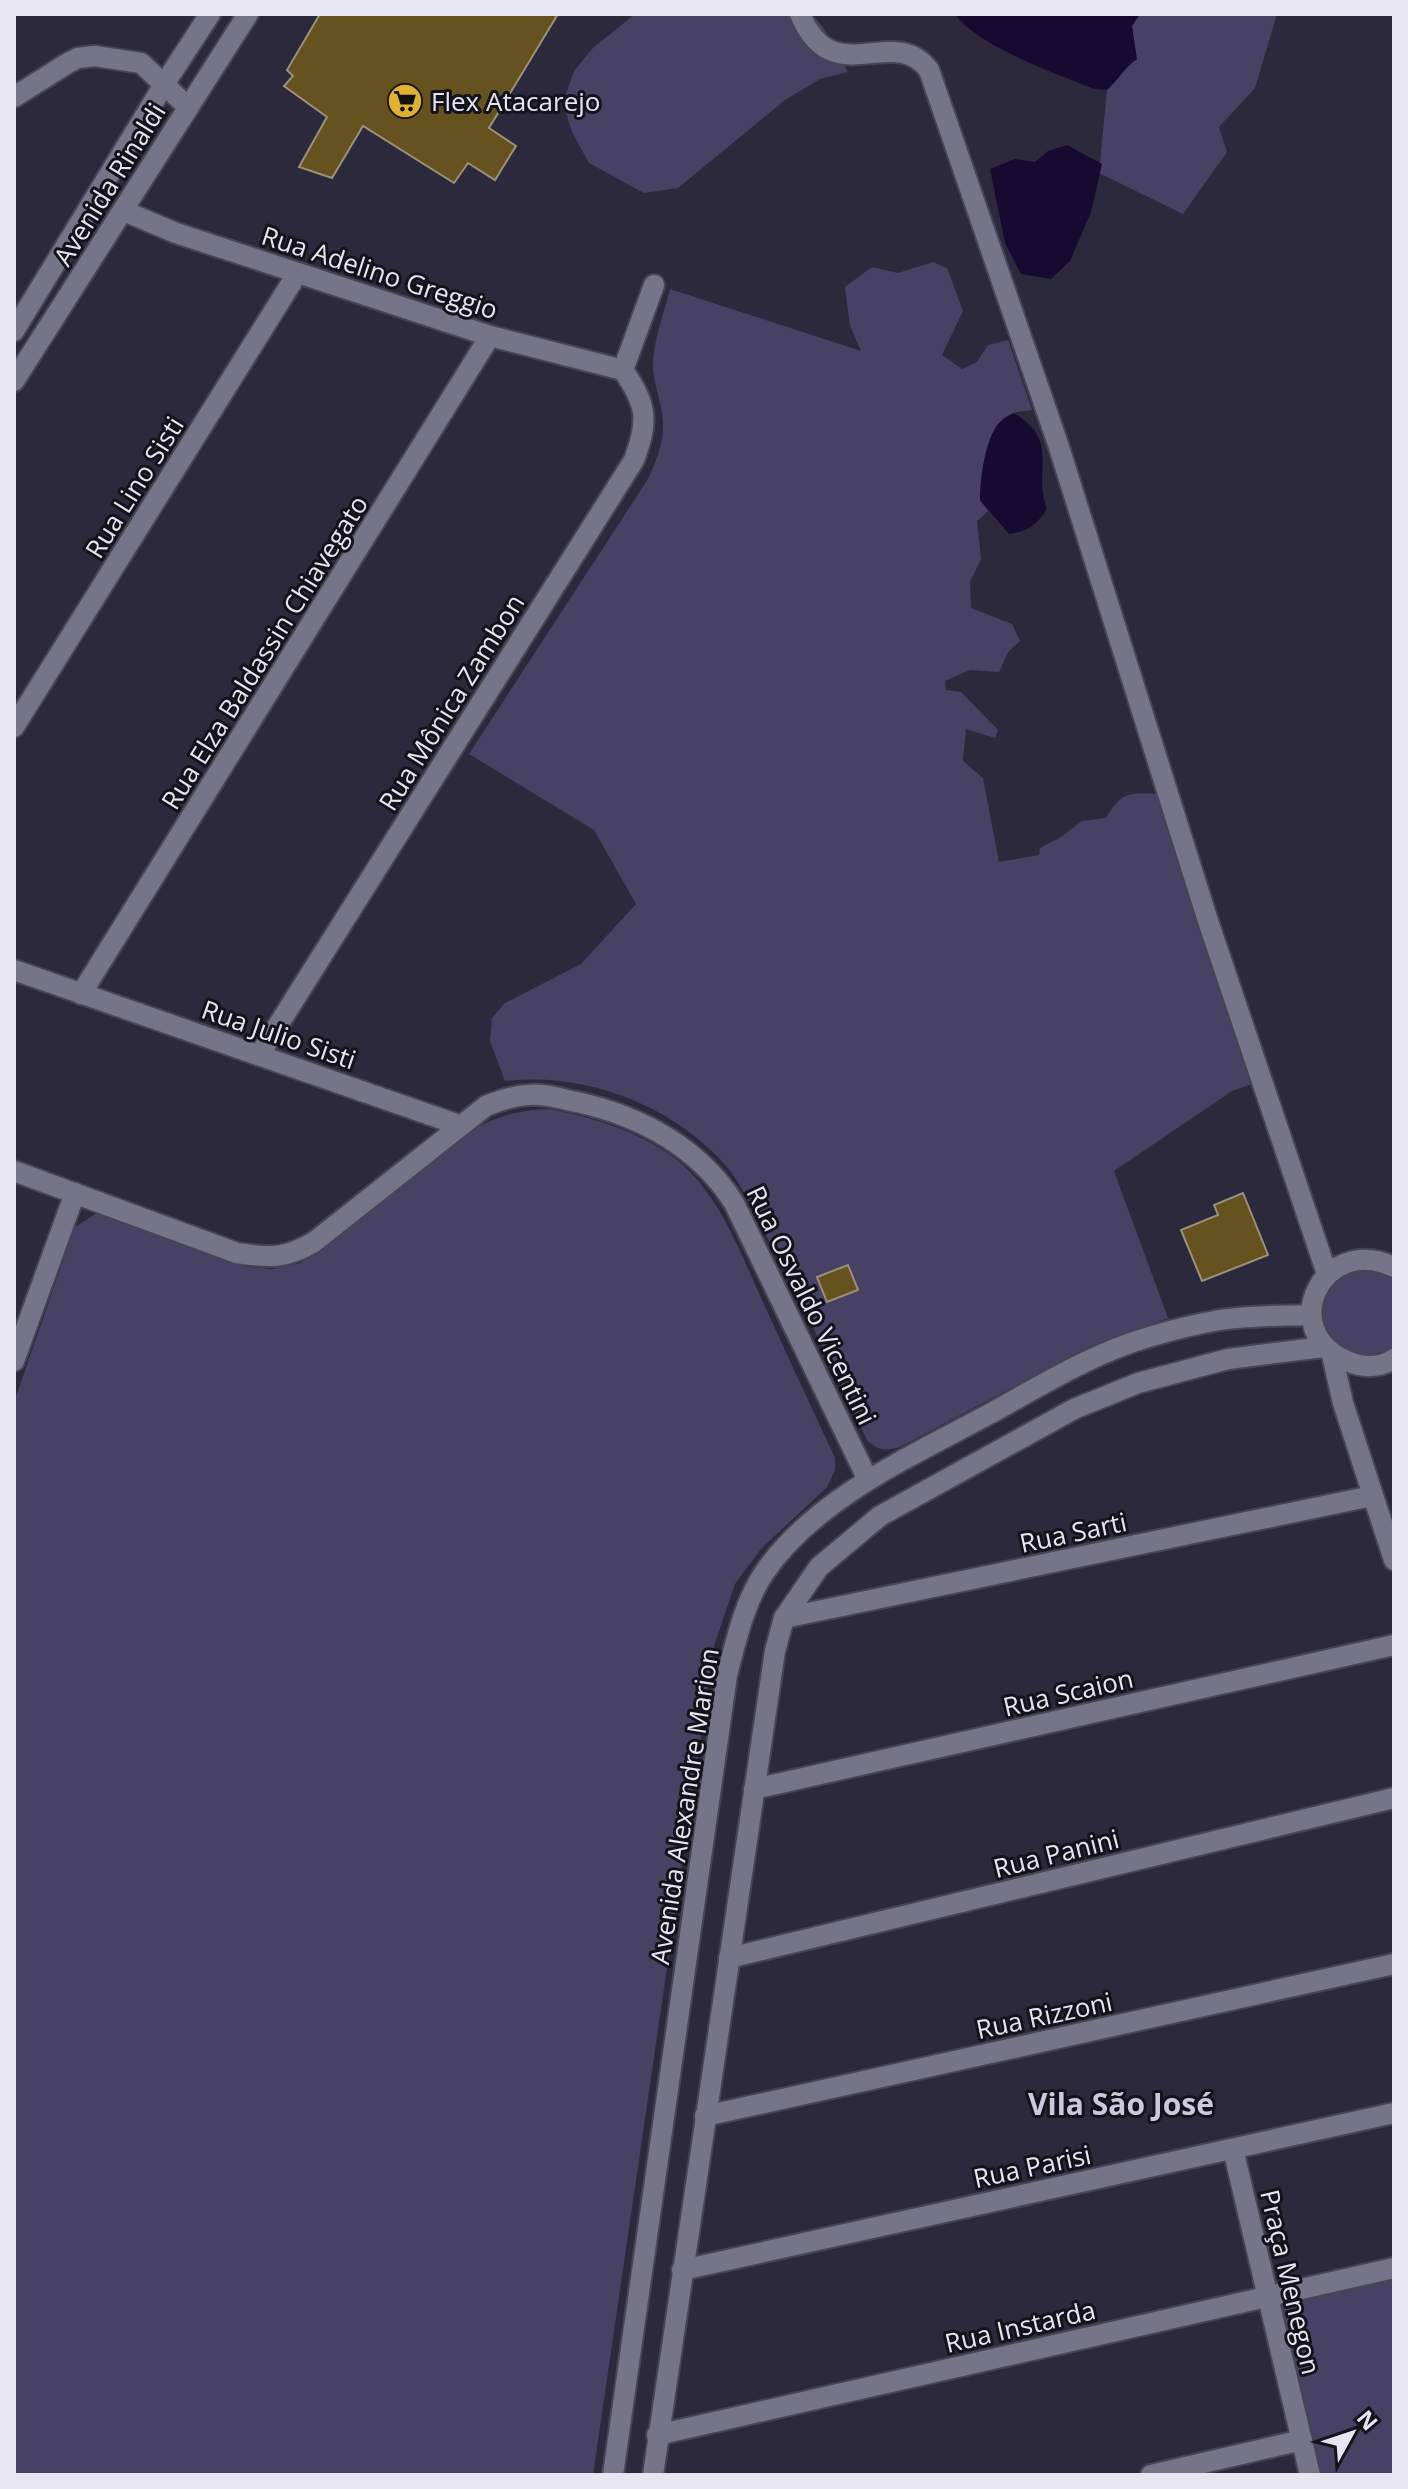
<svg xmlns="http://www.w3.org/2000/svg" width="1408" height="2489" viewBox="0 0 1408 2489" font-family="'Open Sans',sans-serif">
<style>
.green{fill:#474164}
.water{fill:#150a30}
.building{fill:#65521f;stroke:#9a917b;stroke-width:2}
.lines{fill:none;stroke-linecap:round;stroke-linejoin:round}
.minor-casing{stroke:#474554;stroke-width:24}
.tertiary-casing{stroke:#474554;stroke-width:24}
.secondary-casing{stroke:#474554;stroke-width:24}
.minor{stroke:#767489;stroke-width:20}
.tertiary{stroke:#767489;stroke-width:20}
.secondary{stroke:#767489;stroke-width:20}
.labels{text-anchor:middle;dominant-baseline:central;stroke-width:6;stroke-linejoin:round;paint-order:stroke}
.poi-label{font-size:26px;fill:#e6e5f1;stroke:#14131c;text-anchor:start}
.street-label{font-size:26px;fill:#e6e5f1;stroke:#14131c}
.quarter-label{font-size:30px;font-weight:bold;fill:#cbc8e0;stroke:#14131c}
</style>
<rect width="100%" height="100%" fill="#2c293c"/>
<!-- green -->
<g class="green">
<path d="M635,14H812L825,30L848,72L820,79L785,100L678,188L644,193L589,163L572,132L563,103L574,71L593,48Z"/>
<path d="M1140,14H1277L1255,88L1219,127L1227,152L1183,214L1099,173L1107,90C1128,70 1137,54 1132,25Z"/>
<path d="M933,262L947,268L963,311L942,355L962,369L977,362L988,345L1008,340L1032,410C1026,411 1019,411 1013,413C983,425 984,473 980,500L988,511L977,521L981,559L970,582L971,608L1012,624L1020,641L1008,652L999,672L970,670L945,681L946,690L961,692L998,730L995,738L966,729L963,761L983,778L999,862L1039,855L1040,848L1061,837L1082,821L1106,818C1122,792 1127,793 1157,794L1252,1084L1232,1091L1114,1171L1168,1318L1091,1346L900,1447C885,1451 878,1451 867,1440C836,1374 804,1308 770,1243C754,1213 741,1179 716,1155C662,1101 581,1072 505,1081L490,1041L492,1018L505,1003L581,964L636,904L594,830L469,754L648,479C658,457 666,437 662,413C660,398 654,384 653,369C652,343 664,314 670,289L861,351L850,326L845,287L872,267L898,273Z"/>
<path d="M549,1109C591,1117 634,1130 669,1154C721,1190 742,1259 768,1313C790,1362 813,1410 835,1458V1470L827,1487L761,1549L735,1584L714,1646L593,2475H14V1402L75,1227L98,1212L246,1267L273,1269L300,1263L322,1249L473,1130C499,1115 520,1110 549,1109Z"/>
<path d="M1356,1269L1384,1272L1394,1279V1347C1385,1352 1375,1359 1364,1357C1332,1353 1307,1315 1329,1286C1336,1278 1347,1274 1356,1269Z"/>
<path d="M1394,2277V2475H1320L1278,2304Z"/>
</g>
<!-- water -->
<g class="water">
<path d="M955,14H1140L1132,26L1137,59C1125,67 1118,80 1107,90L1094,89C1057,74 977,46 955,14Z"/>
<path d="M1067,145L1102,164L1091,212L1070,261L1051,279L1021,274L1005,243L990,169L1015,159L1035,162L1048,151Z"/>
<path d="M1014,413C1061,442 1032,468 1047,509C1037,525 1028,531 1009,534L980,500C980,479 985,441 998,424C1002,419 1008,416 1014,413Z"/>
</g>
<!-- building -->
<g class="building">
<path d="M320,14H558L489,128L516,146L495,180L468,163L454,183L363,126L332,178L299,167L327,117L284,86L293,76L287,70Z"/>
<path d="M1243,1193L1268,1255L1202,1281L1181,1230L1218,1215L1214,1205Z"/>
<path d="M848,1265L858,1290L827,1302L817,1277Z"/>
</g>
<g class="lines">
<!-- minor casing -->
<g class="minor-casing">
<g id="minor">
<path d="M800,14C833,94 893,22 929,70L1058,444L1208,921L1327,1274"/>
<path d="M14,97L68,63L78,58L95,56L141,63L188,107"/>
<path d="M124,211L176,233L490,336L623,370"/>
<path d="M623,370L654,285"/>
<path d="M14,727L297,274"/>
<path d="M14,970L459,1125"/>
<path d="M81,994L490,336"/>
<path d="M260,1054L634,460C649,420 647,405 623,370"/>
<path d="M14,1171L237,1253C269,1258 285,1259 314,1242L486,1106C500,1100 513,1096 528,1095C544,1093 561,1099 577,1102C640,1116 699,1147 734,1203L868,1480"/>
<path d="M1332,1355L1343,1403L1394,1560"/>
<path d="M14,1361L75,1193"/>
<path d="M784,1618L1372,1496"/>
<path d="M754,1789L1394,1645"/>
<path d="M729,1958L1394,1798"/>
<path d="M705,2116L1394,1964"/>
<path d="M1233,2149L1310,2475"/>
<path d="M682,2270L1394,2113"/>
<path d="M657,2435L1394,2268"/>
<path d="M1151,2475L1302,2440"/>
</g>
</g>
<!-- tertiary casing -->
<g class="tertiary-casing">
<g id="tertiary">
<path d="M1394,1267C1322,1233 1276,1331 1347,1361C1363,1368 1379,1368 1394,1359"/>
<path d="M613,2475L727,1675C736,1641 744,1603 764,1573C815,1498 914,1455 991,1413C1042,1385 1093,1353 1149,1337C1172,1330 1197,1324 1220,1320C1250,1315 1282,1316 1311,1315"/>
<path d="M653,2475L775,1651L784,1618L819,1567L880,1516L1074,1409L1138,1383L1228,1359L1323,1347"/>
</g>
</g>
<!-- secondary casing -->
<g class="secondary-casing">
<g id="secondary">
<path d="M14,331L165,83L210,14"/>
<path d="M14,381L248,14"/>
</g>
</g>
<!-- minor -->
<use href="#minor" class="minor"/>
<!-- tertiary -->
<use href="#tertiary" class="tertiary"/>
<!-- secondary -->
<use href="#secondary" class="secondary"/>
</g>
<!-- icons -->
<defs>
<g id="supermarket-disc" transform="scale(1.8)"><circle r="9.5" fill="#deb133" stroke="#14131c"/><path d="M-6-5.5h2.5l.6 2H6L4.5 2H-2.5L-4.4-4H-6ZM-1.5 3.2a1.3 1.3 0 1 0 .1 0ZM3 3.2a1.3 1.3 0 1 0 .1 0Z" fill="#111"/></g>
</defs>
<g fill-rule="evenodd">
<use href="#supermarket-disc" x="405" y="101"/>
</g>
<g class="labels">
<!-- poi labels -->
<g class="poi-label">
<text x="431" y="101">Flex Atacarejo</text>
</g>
<!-- street labels -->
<g class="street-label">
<text transform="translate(109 184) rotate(-58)">Avenida Rinaldi</text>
<text transform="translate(380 272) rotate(18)">Rua Adelino Greggio</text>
<text transform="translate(134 487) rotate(-58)">Rua Lino Sisti</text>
<text transform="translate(264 652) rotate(-58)">Rua Elza Baldassin Chiavegato</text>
<text transform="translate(451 702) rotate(-58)">Rua Mônica Zambon</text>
<text transform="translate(279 1034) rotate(19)">Rua Julio Sisti</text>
<text transform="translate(812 1305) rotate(64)">Rua Osvaldo Vicentini</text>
<text transform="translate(1073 1532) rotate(-12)">Rua Sarti</text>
<text transform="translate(1068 1692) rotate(-13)">Rua Scaion</text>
<text transform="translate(684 1806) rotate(-81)">Avenida Alexandre Marion</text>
<text transform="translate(1056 1853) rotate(-14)">Rua Panini</text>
<text transform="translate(1044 2015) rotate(-12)">Rua Rizzoni</text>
<text transform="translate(1032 2166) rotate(-12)">Rua Parisi</text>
<text transform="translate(1291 2282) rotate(77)">Praça Menegon</text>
<text transform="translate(1020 2326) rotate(-13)">Rua Instarda</text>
</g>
<!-- quarter labels -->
<g class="quarter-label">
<text x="1121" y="2103">Vila São José</text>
</g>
</g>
<!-- border -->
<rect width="1408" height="2489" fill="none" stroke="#e6e5f1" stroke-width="32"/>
<!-- north arrow -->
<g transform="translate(1352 2433) rotate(50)" stroke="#14131c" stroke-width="6" paint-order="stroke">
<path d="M0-6L14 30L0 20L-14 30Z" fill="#e6e5f1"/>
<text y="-12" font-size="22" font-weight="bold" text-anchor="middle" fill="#e6e5f1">N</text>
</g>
</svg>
